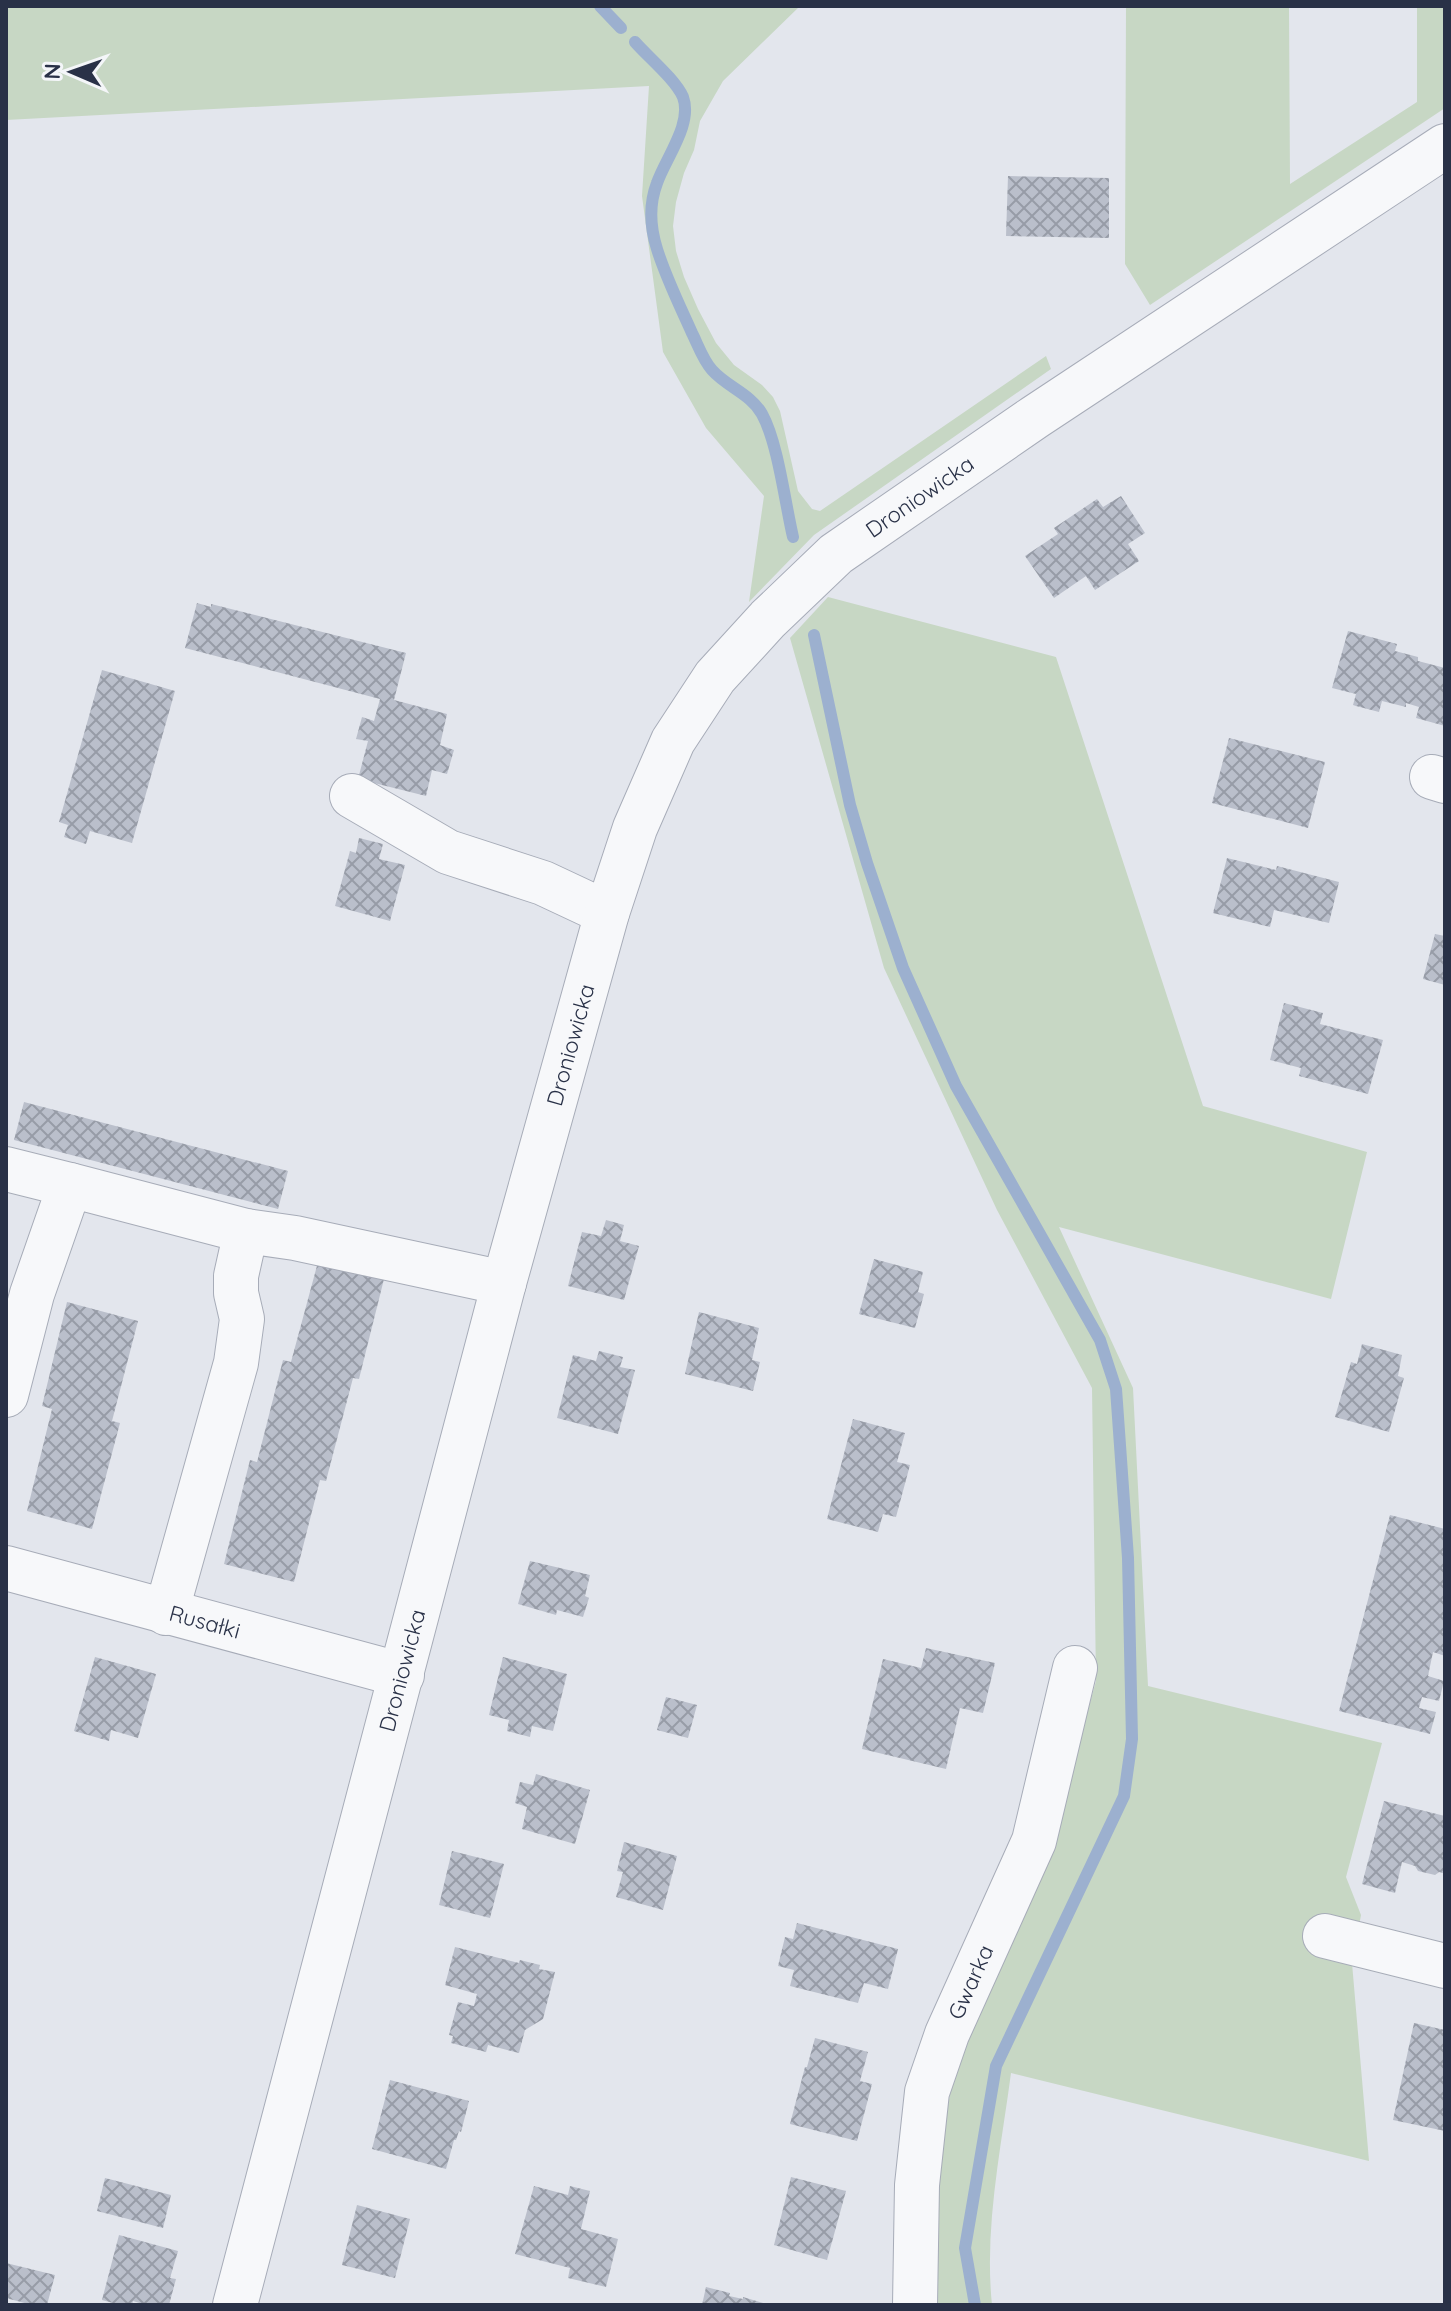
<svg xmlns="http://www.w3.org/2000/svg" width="1451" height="2311" viewBox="0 0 1451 2311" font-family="Quicksand,sans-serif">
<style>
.grass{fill:#c7d7c4}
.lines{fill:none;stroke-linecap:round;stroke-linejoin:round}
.stream{stroke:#9cb0cf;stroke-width:12}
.building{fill:url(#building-cross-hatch)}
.minor-casing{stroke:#a7acb8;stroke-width:46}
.minor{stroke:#f7f8fa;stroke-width:44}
.labels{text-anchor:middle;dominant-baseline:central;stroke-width:6;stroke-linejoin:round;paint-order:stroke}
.street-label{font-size:22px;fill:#293147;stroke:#f4f6f9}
</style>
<defs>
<pattern id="building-cross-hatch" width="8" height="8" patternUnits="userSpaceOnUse" patternTransform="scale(2)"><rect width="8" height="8" fill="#babfcb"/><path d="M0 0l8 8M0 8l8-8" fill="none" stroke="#979ca7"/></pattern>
</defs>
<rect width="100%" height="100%" fill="#e3e6ed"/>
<!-- grass -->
<g class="grass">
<path d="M6,6H800L723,81L700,121L694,150L684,173L676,202L673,226L676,251L684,277L698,309L716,343L734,365L762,385L773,397L780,411L798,491L812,509L820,511L1046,356L1051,369L814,535L749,602L764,496L706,428L663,352L642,196L649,86L6,120Z"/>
<path d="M1126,6H1289L1290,184L1417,102V6H1445V108L1150,305L1125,264Z"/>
<path d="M828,597L1056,657L1203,1106L1367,1152L1331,1299L1059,1227L1133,1388L1148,1686L1382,1743L1346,1877L1361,1915L1352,1963L1369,2161L1011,2073C1001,2149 984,2228 992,2305H925L932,2190L958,2052L1056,1825L1096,1681L1092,1388L997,1210L884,968L790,638Z"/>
</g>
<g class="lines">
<!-- stream -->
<g class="stream">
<path d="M600,6L621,28"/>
<path d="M635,42C648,57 675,79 683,97C693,124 665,159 657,183C649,204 650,227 657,249C666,278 680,306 692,333C698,345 703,360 712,370C727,387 751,394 762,414C778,443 785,503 793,537"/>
<path d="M814,635L850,805L867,863L903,968L956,1086L1100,1340L1116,1389L1128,1558L1132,1739L1124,1796L996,2066L965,2248L975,2305"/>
</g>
</g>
<!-- building -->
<g class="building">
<path d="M1008,176L1109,178V238L1006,236Z"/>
<path d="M1121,496L1145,533L1128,544L1139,561L1095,590L1086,576L1054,598L1025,556L1058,534L1054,528L1097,499L1103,507Z"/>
<path d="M197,603L211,607V604L406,653L394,700L447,714L440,745L454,750L447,774L432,770L426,796L358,779L368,741L356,739L362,717L374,721L380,699L185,648Z"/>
<path d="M1348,631L1397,644L1395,651L1418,657V661L1445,668V726L1416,718L1419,707L1406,703V707L1382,701L1379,712L1356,706L1353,705L1356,694L1332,688Z"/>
<path d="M102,670L175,691L132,843L90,831L86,844L64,837L68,825L59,822Z"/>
<path d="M1229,738L1325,762L1308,828L1212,803Z"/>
<path d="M359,838L383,844L379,859L405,865L390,921L335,906L350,851L356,853Z"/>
<path d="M1227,858L1276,870L1277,866L1339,882L1329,923L1274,910L1270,927L1213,913Z"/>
<path d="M1435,934L1445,936V985L1423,979Z"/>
<path d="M1284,1003L1323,1013L1320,1024L1383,1040L1368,1094L1299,1076L1301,1068L1270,1060Z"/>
<path d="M24,1102L288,1171L278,1209L14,1140Z"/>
<path d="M606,1220L624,1225L620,1241L639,1246L624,1300L568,1286L582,1232L601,1236Z"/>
<path d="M874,1259L923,1272L918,1292L924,1294L915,1328L859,1314Z"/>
<path d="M318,1262L384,1279L359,1379L353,1378L326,1481L320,1480L294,1582L224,1564L250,1460L257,1462L283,1360L291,1362Z"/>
<path d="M67,1302L138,1321L112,1421L120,1423L92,1529L27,1511L52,1409L42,1406Z"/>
<path d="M699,1312L759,1328L752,1360L760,1362L753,1391L685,1374Z"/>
<path d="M1362,1344L1402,1355L1398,1376L1404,1378L1389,1432L1335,1417L1351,1362L1357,1364Z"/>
<path d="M599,1351L623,1357L620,1367L635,1370L618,1434L557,1418L573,1355L596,1361Z"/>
<path d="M853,1419L905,1433L897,1462L910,1465L896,1517L883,1514L878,1532L827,1519Z"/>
<path d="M1390,1515L1445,1529V1656L1433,1652L1428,1676L1444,1681L1439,1701L1422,1697L1419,1708L1436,1712L1430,1734L1339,1711Z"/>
<path d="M530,1561L590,1575L585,1596L589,1598L583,1617L557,1610L556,1615L518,1604Z"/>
<path d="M926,1648L995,1663L983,1713L960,1708L946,1769L862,1749L883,1659L921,1668Z"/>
<path d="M95,1657L156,1674L138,1738L111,1730L109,1741L74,1731Z"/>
<path d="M503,1657L567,1674L553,1731L532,1726L530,1737L507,1731L509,1720L489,1715Z"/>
<path d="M666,1697L697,1705L688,1738L657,1730Z"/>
<path d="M536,1774L590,1790L575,1844L522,1829L527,1807L515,1803L520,1782L533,1785Z"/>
<path d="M1384,1801L1445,1816V1866L1443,1873L1439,1872L1435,1875L1418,1871L1415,1866L1402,1862L1395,1893L1362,1884Z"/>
<path d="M624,1842L677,1856L663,1910L616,1897L623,1872L617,1871Z"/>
<path d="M452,1851L504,1864L490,1918L439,1905Z"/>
<path d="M797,1923L898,1949L888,1989L864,1983L858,2003L790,1986L794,1970L778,1966L785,1937L793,1939Z"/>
<path d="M455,1947L519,1963L520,1960L540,1965L539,1969L555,1972L543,2019L525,2030L519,2053L488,2045L486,2052L451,2043L453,2036L449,2035L458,2002L474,2006L477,1994L445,1985Z"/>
<path d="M1414,2023L1445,2030V2131L1393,2120Z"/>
<path d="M815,2038L868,2052L860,2081L872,2084L857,2141L790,2124L805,2067H807Z"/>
<path d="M390,2080L469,2101L461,2132L459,2131L456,2140H454L446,2169L372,2149Z"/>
<path d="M791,2177L846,2191L827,2260L774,2245Z"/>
<path d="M105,2178L171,2195L163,2228L97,2211Z"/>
<path d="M534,2186L568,2195L570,2186L590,2191L581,2229L618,2239L606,2287L568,2278L570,2268L515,2254Z"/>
<path d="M357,2205L410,2219L395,2278L342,2265Z"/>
<path d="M119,2235L178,2251L170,2278L176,2279L169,2305H146L133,2301L132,2305H120L102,2300Z"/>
<path d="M6,2263L55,2275L47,2305H32L6,2298Z"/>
<path d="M706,2287L730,2293L729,2296L743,2299V2297L770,2305H702Z"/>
</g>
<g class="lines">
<!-- minor casing -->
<g class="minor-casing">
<g id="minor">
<path d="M1432,777L1445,781"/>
<path d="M352,796L448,852L543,883L607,913"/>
<path d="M6,1169L70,1185"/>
<path d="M6,1395L32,1294L70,1185L246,1231L295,1238L504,1283"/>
<path id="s1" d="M6,1568L402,1675"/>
<path d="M166,1613L236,1363L242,1319L236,1293V1276L246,1231"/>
<path d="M1325,1936L1445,1966"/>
<path id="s2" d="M235,2305L504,1283L607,913L635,828L673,741L715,677L768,619L836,554L1035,417L1445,146"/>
<path id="s3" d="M915,2305L917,2185L927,2092L947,2034L1034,1841L1075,1668"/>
</g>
</g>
<!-- minor -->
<use href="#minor" class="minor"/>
</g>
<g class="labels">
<!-- street labels -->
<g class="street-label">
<text stroke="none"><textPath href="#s2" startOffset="1976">Droniowicka</textPath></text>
<text stroke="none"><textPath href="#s2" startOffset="1304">Droniowicka</textPath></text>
<text stroke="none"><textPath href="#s1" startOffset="206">Rusałki</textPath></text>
<text stroke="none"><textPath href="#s2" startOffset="656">Droniowicka</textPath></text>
<text stroke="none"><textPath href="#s3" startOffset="332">Gwarka</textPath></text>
</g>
</g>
<!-- border -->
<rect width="1451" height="2311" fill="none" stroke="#293147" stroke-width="16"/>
<!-- north arrow -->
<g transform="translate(72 72) rotate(272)" stroke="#f4f6f9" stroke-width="6" paint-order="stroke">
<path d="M0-6L14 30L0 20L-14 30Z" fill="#293147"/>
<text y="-12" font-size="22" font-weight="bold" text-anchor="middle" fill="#293147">N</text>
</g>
</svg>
